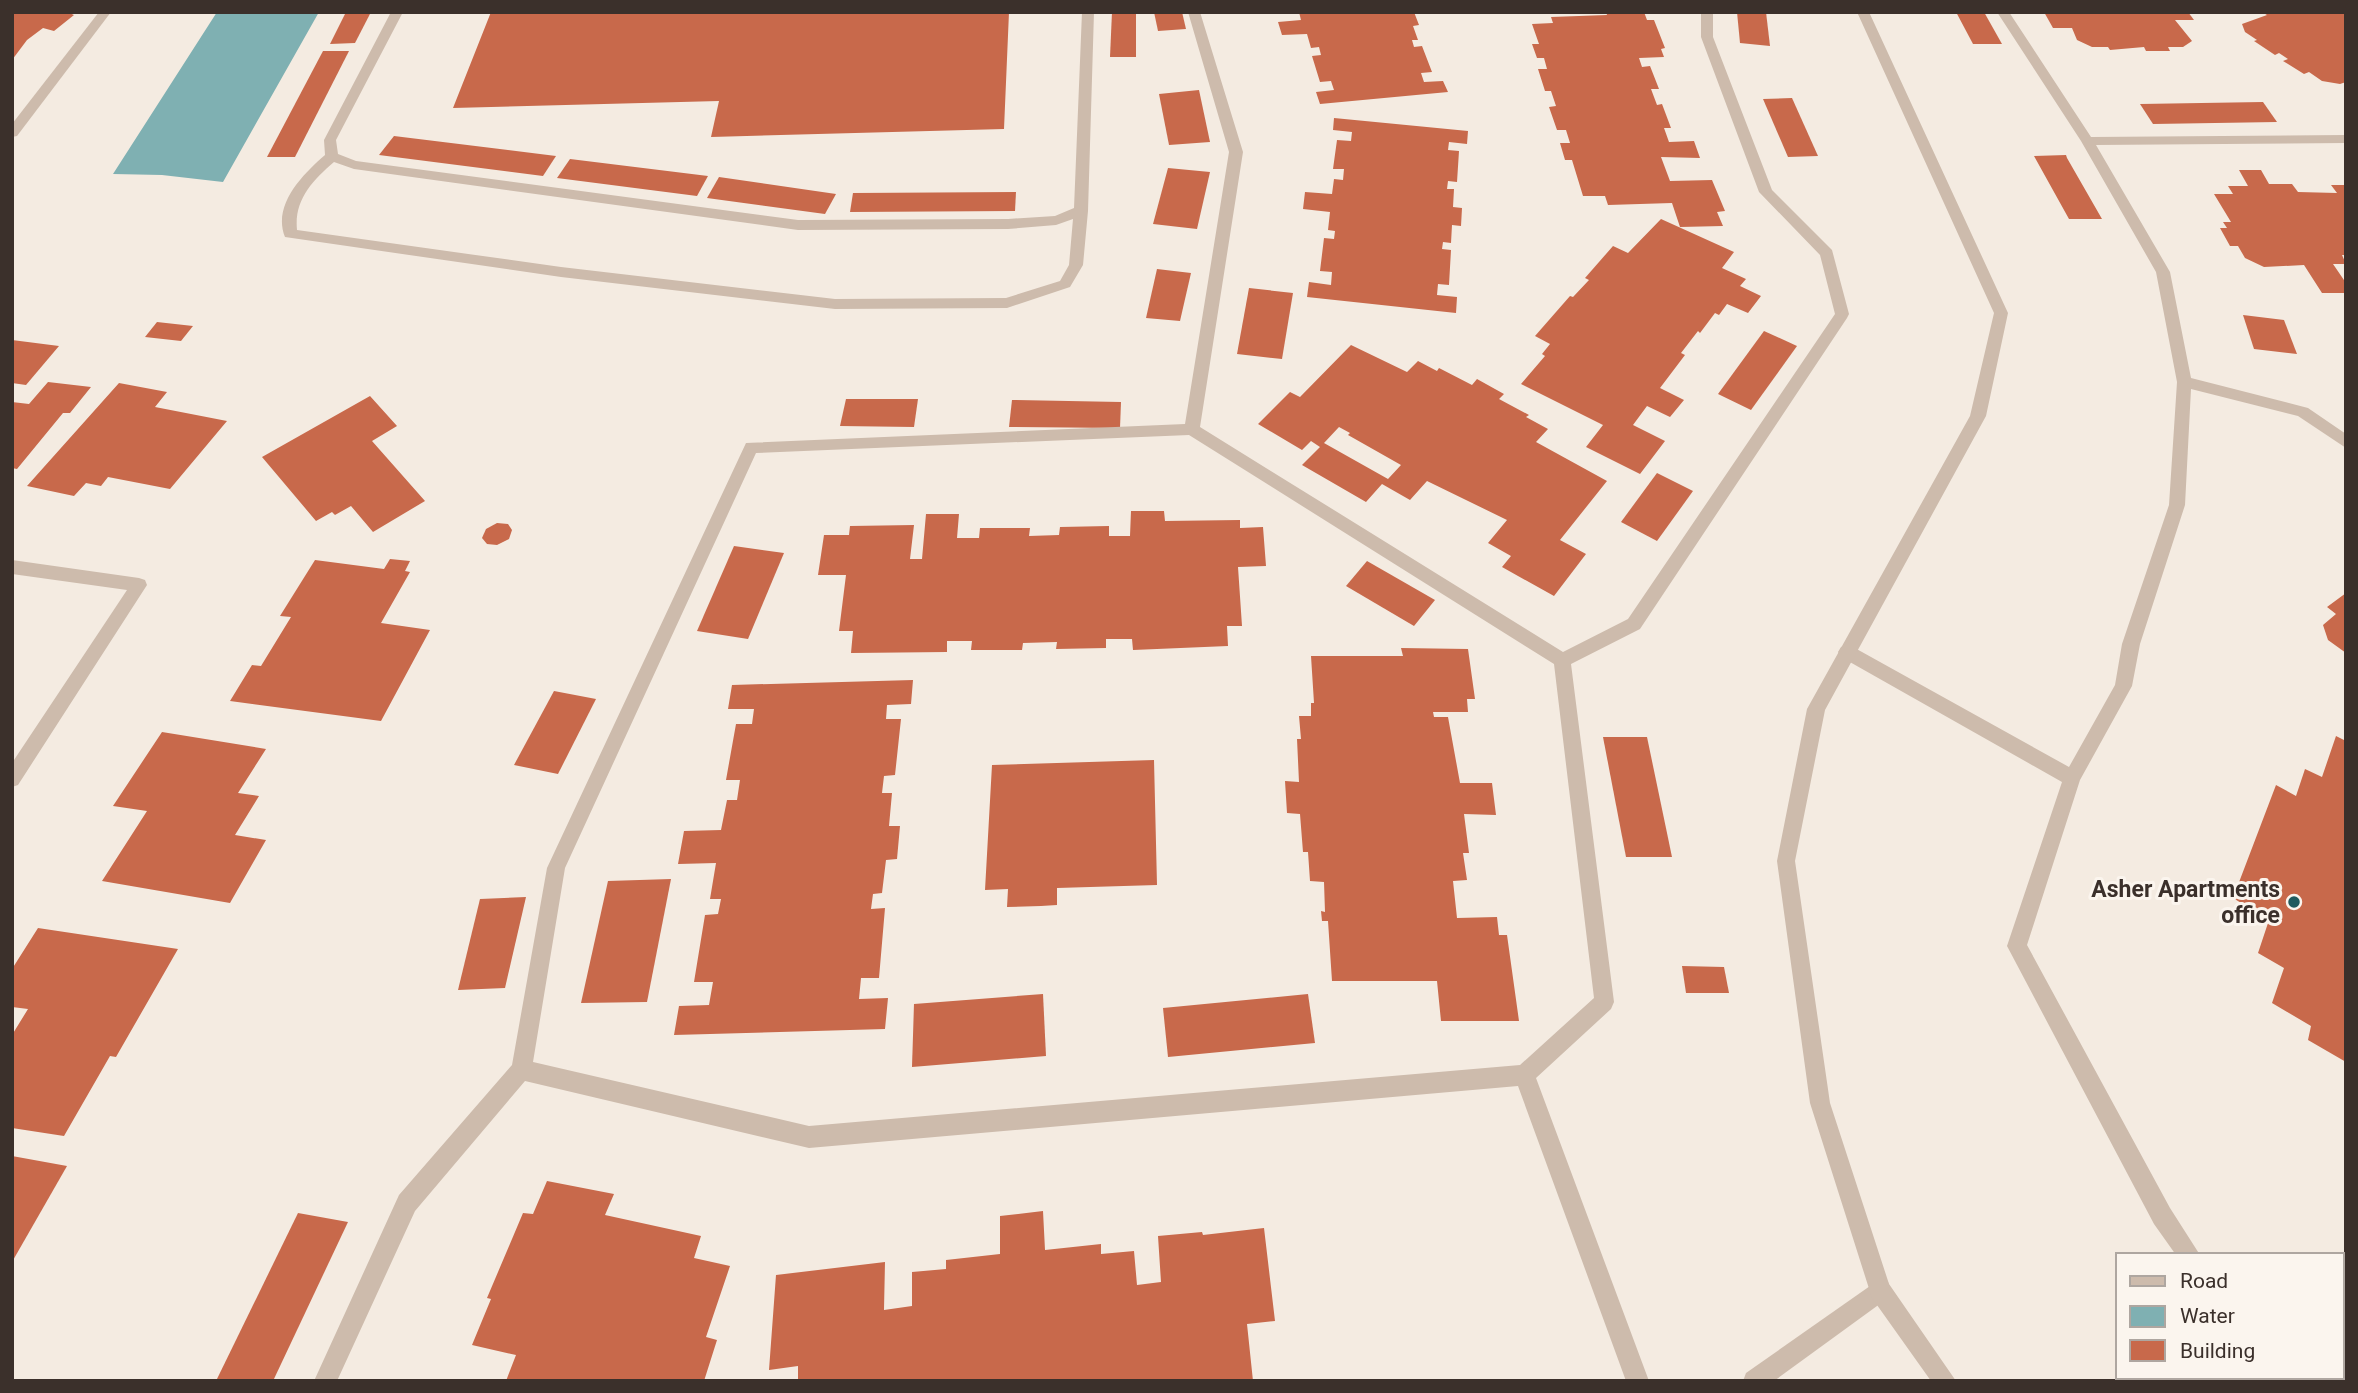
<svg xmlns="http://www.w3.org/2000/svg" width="2358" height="1393" viewBox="0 0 2358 1393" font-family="Roboto,sans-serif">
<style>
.water{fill:#7fb0b2}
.building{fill:#c8694b;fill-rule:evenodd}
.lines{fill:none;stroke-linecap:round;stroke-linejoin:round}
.service{fill:#cdbbac;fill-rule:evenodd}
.minor{fill:#cdbbac;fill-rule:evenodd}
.poi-dot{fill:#1f5a5e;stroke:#fbf5ee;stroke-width:2.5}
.labels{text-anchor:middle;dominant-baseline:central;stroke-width:6;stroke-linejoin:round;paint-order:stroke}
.poi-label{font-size:23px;font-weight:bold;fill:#3b302b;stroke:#fbf5ee;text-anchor:end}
</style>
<rect width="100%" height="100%" fill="#f4ebe1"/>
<!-- water -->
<path class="water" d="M217,12H319L223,182L162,175L113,174Z"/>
<!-- building -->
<g class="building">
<path d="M12,12H67L74,15L54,31L43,28L27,40L12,60Z"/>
<path d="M346,12H371L355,43L330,44Z"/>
<path d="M491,12H1009L1004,129L711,137L719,101L453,108Z"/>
<path d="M1112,12H1136V57H1110Z"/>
<path d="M1154,12H1182L1186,29L1158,31Z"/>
<path d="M1299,12H1414L1419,25L1413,26L1418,40H1412L1414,47L1422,46L1432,72L1421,73L1424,82L1443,81L1448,92L1320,104L1316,92L1334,90L1331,81L1320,82L1312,56L1321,55L1319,47L1311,48L1307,34L1282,35L1278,22L1301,20Z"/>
<path d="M1606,12H1644L1647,20H1654L1665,48L1661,49L1664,57L1639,58L1642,67L1650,66L1659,89H1651L1657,105L1662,104L1671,128H1664L1669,142L1694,141L1700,158L1661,157L1670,181L1712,180L1725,211L1717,212L1723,226L1680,227L1672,203L1608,205L1605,196H1583L1572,160H1565L1560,143H1570L1566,130H1557L1549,107L1556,106L1551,91H1545L1538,69H1547L1544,58H1537L1532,44H1539L1532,24L1553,23L1551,17L1607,15Z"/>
<path d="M1737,12H1766L1770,46L1740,43Z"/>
<path d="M1956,12H1984L2002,44H1973Z"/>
<path d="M2044,12H2188L2194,20H2175L2192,41L2183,47H2168L2170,51H2146L2144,47L2110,50L2108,47H2092L2077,40L2072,28H2053Z"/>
<path d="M2262,12H2346V82L2340,84L2322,81L2309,72L2304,74L2283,61L2288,59L2279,53L2275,55L2254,41L2257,40L2245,32L2242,24L2267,15Z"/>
<path d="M323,51H349L295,157H267Z"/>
<path d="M1199,90L1210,142L1169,145L1159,94Z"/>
<path d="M1792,98L1818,156L1788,157L1763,99Z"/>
<path d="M2263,102L2277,122L2153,124L2140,104Z"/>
<path d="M1334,118L1468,131L1467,144L1449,142L1448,150L1459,151L1457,182L1448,181L1447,189H1454L1453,207L1462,208L1461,226L1452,225L1451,243L1443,242L1442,249L1451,250L1449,285L1438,284L1437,295L1457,297L1456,313L1307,297L1309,282L1331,285L1332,272L1320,271L1324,238L1334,239L1335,231L1328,230L1330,212L1303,209L1305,192L1332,194L1334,179L1343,180L1344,169H1333L1337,140L1351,141L1352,132L1333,130Z"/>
<path d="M394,136L556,156L543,176L379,155Z"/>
<path d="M2066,155L2067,158L2102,219H2069L2034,156Z"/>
<path d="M570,159L708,176L697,196L557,178Z"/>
<path d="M1168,168L1210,172L1197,229L1153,224Z"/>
<path d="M2239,170H2261L2269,184H2292L2298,192L2337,193L2331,185H2346V255H2342L2346,264H2333L2346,283V293H2322L2304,265L2264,267L2245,258L2238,246H2230L2220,228H2227L2223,222H2231L2214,194H2233L2228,186H2248Z"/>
<path d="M719,177L836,194L825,214L707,198Z"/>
<path d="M1016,192L1015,211L850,212L853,193Z"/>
<path d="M1661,219L1734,252L1722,268L1746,279L1740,286L1761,296L1748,313L1727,304L1719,315L1715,313L1700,333L1698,331L1681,353L1685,355L1660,388L1684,400L1670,417L1647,406L1633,425L1665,441L1640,474L1586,447L1603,425L1521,384L1545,356L1542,354L1550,344L1535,336L1570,296L1573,297L1589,280L1585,278L1613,246L1628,253Z"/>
<path d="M1157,269L1191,273L1180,321L1146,318Z"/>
<path d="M1249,288L1293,293L1282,359L1237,354Z"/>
<path d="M2243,315L2284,320L2297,354L2254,349Z"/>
<path d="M157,322L193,326L181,341L145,337Z"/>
<path d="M1764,331L1797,346L1751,410L1718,394Z"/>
<path d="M12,340L59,346L26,385L12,383Z"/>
<path d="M1351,345L1407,372L1418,361L1437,371L1439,368L1472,385L1477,379L1504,394L1499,399L1529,415L1526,417L1548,429L1536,442L1607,481L1560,540L1586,554L1554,596L1502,567L1511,556L1488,543L1507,520L1427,481L1410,500L1382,484L1366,502L1302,465L1320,447L1311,441L1302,450L1258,424L1290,392L1300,397ZM1339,427L1350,433L1348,435L1401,465L1388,479L1324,443Z"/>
<path d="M48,382L91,387L70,413H63L17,469L12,468V402L29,404Z"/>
<path d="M119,383L167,392L155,407L227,421L170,489L108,477L101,486L86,483L74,496L27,486Z"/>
<path d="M370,396L397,426L372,441L425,501L373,532L351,506L335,515L332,512L316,521L262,457Z"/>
<path d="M846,399H918L914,427L840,426Z"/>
<path d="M1012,400L1121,402L1120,428L1009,427Z"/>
<path d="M1657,473L1693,491L1657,541L1621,522Z"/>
<path d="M1131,511H1164L1165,521L1240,520V528L1263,527L1266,566L1238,567L1242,626H1227L1228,646L1133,650L1132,639H1106V648L1056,649L1057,642L1023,643L1022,650H971L972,641H947V652L851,653L853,631H839L846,575H818L824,535H849L850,526L914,525L910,559H922L926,514H959L957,538H979L980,528H1030L1029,536L1059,535L1060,527L1109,526V536H1130Z"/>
<path d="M497,523L508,524L512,530L509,539L497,545L487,544L482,538L486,529Z"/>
<path d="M734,546L784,553L748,639L697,631Z"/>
<path d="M390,559L410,561L405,571L410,572L381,623L430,630L381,721L230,701L252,665L261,666L291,617L280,616L315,560L384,569Z"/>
<path d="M1367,561L1435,600L1414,626L1346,586Z"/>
<path d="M2346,593V653L2328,640L2323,625L2336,614L2327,607Z"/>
<path d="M1401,648L1468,649L1475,699H1467L1468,712H1433L1434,717H1448L1460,783H1492L1496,815L1464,814L1469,853H1463L1467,880L1453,881L1457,918L1497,917L1499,935H1507L1519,1021H1441L1437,981H1332L1328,921H1322L1321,911L1325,912L1324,882L1310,881L1308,852H1303L1300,814L1287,813L1285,781L1299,782L1297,739H1301L1299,716H1311V703H1314L1311,656H1403Z"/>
<path d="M913,680L911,704L887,705L886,719H901L895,775L884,776L882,793H892L889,826H900L897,859L886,860L882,893L873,894L871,909L885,908L879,978H861L859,999L888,998L885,1029L674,1035L679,1006L709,1005L713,982H694L705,915L718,914L721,899H710L716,863L678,864L684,831L721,830L727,800H737L740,780H726L736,724H752L754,709H728L732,685Z"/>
<path d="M554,691L596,699L558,774L514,765Z"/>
<path d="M162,732L266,749L238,793L259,796L235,835L266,840L230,903L102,881L147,811L113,806Z"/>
<path d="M2336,736L2346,741V1062L2308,1040L2311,1026L2272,1003L2284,968L2258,953L2269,920L2233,898L2276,785L2296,796L2305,769L2322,777Z"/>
<path d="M1603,737H1647L1672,857H1626Z"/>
<path d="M1154,760L1157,885L1057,888V905L1041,906L1007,907L1008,889L985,890L992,765Z"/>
<path d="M671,879L647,1002L581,1003L608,881Z"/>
<path d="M526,897L505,988L458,990L480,899Z"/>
<path d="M38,928L178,949L116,1057L110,1056L64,1136L12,1128V1035L28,1009L12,1007V969Z"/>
<path d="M1682,966L1724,967L1729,993H1686Z"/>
<path d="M1043,994L1046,1056L912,1067L914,1004Z"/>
<path d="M1308,994L1315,1043L1168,1057L1163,1008Z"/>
<path d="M12,1156L67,1166L12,1262Z"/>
<path d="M547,1181L614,1194L605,1215L701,1236L694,1258L730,1266L706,1337L717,1340L704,1381H506L516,1355L472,1345L491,1299L487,1298L523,1213L533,1214Z"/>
<path d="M1043,1211L1045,1250L1101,1244V1254L1134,1251L1137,1285L1161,1282L1158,1236L1202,1232L1203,1235L1264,1228L1275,1321L1247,1324L1253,1381H798V1366L769,1370L776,1275L885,1262L884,1310L912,1306V1272L946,1269V1260L1000,1254V1216Z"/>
<path d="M298,1213L348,1222L273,1381H216Z"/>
</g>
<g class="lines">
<!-- service -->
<g class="service">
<path d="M99,12H111L17,136L12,137V124Z"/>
<path d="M391,12H403L336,140L338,154L356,161L798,220L1008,219L1055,216L1074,208L1082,12H1094L1088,211L1083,265L1070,287L1007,308L835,309L561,277L285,237C272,205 303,174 325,155L324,140ZM334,162L354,169L798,230L1008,229L1056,225L1073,219L1069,265L1060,281L1006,298L835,299L561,267L297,230C294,200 312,181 334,162Z"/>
<path d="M1188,12H1200L1243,152L1200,427L1563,652L1628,619L1835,314L1820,255L1759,192L1701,37V12H1713V37L1772,190L1832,250L1849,314L1847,318L1640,629L1571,664L1614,1002L1611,1009L1536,1078L1649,1381H1626L1518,1086L809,1148L525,1081L415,1211L337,1381H314L399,1195L512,1065L547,868L746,443L1185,424L1229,152ZM1189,435L1554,664L1594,998L1520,1065L809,1126L533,1062L565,868L756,453Z"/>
<path d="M1997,12H2009L2091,137L2346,135V143L2096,145L2170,272L2191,378L2308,408L2346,434V448L2298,416L2191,389L2185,505L2140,644L2132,686L2080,780L2027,945L2170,1208L2200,1255H2176L2154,1224L2007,946L2062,782L1841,657L1838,652L1841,647L1847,645L1853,647L2069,767L2115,685L2122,644L2169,505L2177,382L2156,272L2081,141Z"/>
<path d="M1880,1279L1888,1282L1891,1290L1888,1298L1774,1381H1743L1746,1373Z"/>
<path d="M2262,1377H2285L2286,1381H2263Z"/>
</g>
<!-- minor -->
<g class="minor">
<path d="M1857,12H1869L2008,313L1986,416L1825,710L1795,861L1830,1103L1889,1284L1956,1381H1931L1872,1298L1810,1103L1777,861L1807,709L1970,416L1994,313Z"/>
<path d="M12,560L139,578L145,580L147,585L18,785L12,787V763L127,590L12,574Z"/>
</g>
</g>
<!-- markers -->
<circle class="poi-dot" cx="2294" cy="902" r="7"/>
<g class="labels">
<!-- poi labels -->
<g class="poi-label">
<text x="2280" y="889">Asher Apartments<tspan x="2280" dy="26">office</tspan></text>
</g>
</g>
<!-- border -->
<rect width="2358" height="1393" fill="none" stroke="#3b302b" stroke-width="28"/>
<!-- legend -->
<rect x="2116" y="1253" width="228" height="126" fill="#fbf5ee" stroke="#aea6a0" stroke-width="2"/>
<rect x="2130" y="1276" width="35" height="10" fill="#cdbbac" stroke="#aea6a0" stroke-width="2"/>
<text x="2180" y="1288" font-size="21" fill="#3b302b">Road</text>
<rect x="2130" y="1306" width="35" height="21" fill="#7fb0b2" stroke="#aea6a0" stroke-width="2"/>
<text x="2180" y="1323" font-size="21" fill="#3b302b">Water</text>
<rect x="2130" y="1340" width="35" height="21" fill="#c8694b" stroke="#aea6a0" stroke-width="2"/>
<text x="2180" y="1358" font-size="21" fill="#3b302b">Building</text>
</svg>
